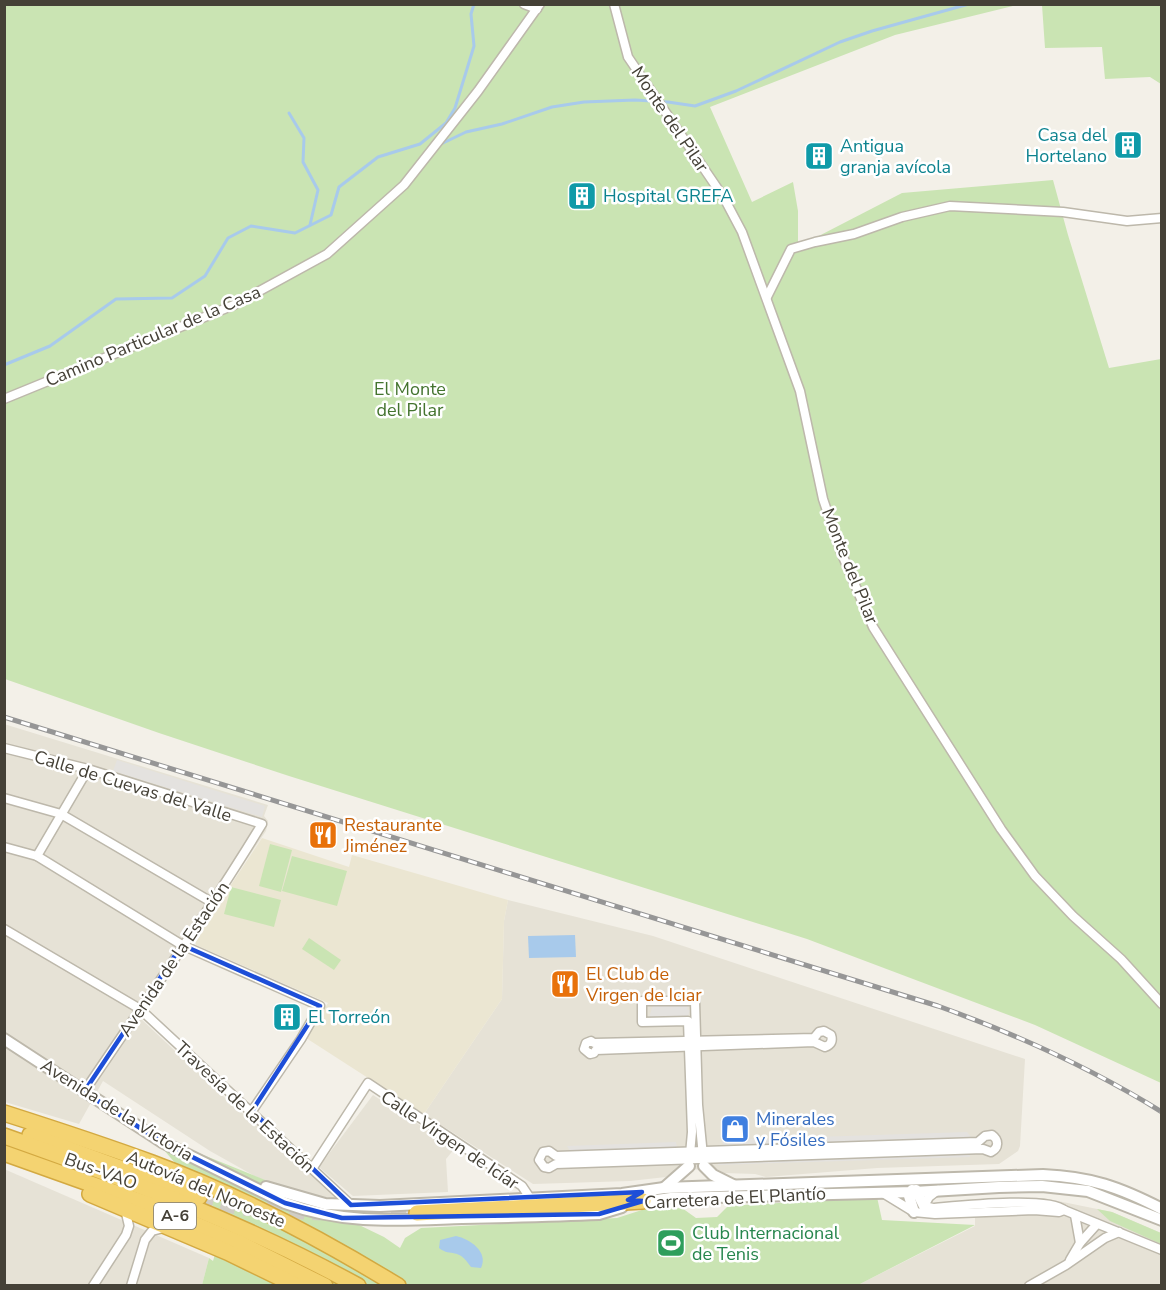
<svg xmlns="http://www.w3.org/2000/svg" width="1166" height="1290" viewBox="0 0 1166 1290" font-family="'Nunito Sans',sans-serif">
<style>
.residential{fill:#e6e2d6}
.education{fill:#ebe6d2}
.green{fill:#cae4b3}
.parking{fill:#e4e2df}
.water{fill:#a8caeb}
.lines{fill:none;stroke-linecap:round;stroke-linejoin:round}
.stream{stroke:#a8caeb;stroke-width:3}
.motorway-tunnel{stroke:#d0cdc5;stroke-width:15;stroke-dasharray:15 8;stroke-linecap:butt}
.minor-casing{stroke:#bdb8ab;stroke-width:11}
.tertiary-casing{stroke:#bdb8ab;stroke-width:14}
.motorway-casing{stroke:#d3a941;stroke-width:18}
.minor{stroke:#fff;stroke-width:8}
.tertiary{stroke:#fff;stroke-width:10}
.motorway{stroke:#f4d371;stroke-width:15}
.rail-casing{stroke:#969696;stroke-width:5}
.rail{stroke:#fff;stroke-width:3;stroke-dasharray:9;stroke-linecap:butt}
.marked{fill:none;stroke:#1d4ed8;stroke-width:4.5;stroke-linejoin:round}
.labels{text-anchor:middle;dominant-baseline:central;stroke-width:5;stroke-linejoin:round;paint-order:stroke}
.shield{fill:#fff;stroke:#7d7a73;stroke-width:1.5}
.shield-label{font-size:16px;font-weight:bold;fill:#454137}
.street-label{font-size:18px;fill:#454137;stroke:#fff}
.culture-label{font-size:18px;fill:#0d838f;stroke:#fff;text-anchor:start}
.park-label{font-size:18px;fill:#43732e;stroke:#fff}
.food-label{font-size:18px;fill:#c56008;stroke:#fff;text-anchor:start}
.shop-label{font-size:18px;fill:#366cbe;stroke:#fff;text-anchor:start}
.leisure-label{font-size:18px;fill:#27864d;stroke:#fff;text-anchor:start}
</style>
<rect width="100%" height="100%" fill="#f3f0e8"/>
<!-- residential -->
<g class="residential">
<path d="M4,724L268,805L264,816L268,821L266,831L140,1018L223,1096L336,1196L334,1199L269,1184L210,1151L103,1081L79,1124L5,1102Z"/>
<path d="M508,900L653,936L1025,1059L1020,1146L1018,1151L999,1164L877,1168L766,1177L755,1174L724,1173L717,1169L675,1170L666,1177L630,1181L533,1184L424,1114L502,999L504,921Z"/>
<path d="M373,1095L455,1148L446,1159L448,1192L353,1196L319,1167Z"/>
<path d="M4,1169L209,1258L202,1285H5Z"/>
<path d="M1043,1198L1112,1212L1161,1233V1285L856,1286L975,1226V1201Z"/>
</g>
<!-- education -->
<path class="education" d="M262,838L349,867L352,855L508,900L504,921L502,999L424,1114L306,1038L328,1003L196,945L195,939Z"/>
<!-- green -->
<g class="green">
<path d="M5,5H1017L895,35L710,107L752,202L793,182L798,211V244L811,240L902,193L1053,180L1068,235L1109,368L1161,359V1083L1035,1025L807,939L289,776L159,733L5,679Z"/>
<path d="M1042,5H1161V84L1150,77L1105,79L1102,47L1045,48Z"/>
<path d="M270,844L292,850L281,892L259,886Z"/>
<path d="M292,856L347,871L337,906L282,891Z"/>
<path d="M231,887L281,900L274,927L224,914Z"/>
<path d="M309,938L341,960L334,970L302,949Z"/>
<path d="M149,1133L270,1182L384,1237L400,1248L405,1238L421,1228L617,1218L645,1209L682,1208L696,1218L717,1217L728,1206L877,1197L882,1220L975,1225L858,1285H202L209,1258L213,1261L225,1220Z"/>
<path d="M1097,1209L1112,1212L1161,1233V1244L1110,1221Z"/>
</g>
<!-- parking -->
<g class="parking">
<path d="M117,760L265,806L262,817L113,771Z"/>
<path d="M688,1004L687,1010H690L688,1016L649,1017L653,1005Z"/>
<path d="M967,1132L971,1137L724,1146L721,1140Z"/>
<path d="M676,1142L677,1147L570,1151L567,1146Z"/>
<path d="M968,1152L970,1157L718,1165V1161Z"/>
</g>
<!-- water -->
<g class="water">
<path d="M575,935L576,957L529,958L528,936Z"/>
<path d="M456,1236C470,1239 489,1252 481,1268L471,1267C457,1246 452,1258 439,1248L440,1240Z"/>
</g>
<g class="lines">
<!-- stream -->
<g class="stream">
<path d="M289,113L304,138L303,162L318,190L310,225"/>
<path d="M441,144L466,132L502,124L552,107L584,102L635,100L668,102L695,106L736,91L840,42L872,31L969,4"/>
<path d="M4,365L50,346L116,299L172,298L205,276L228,238L251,226L295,233L331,215L339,187L378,157L420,144L446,123L455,108L474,46L471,14L474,4"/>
</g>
<!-- motorway-tunnel -->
<g class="motorway-tunnel">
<path d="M199,1197L240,1208L321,1213"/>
<path d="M345,1213H417"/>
</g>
<!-- minor casing -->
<g class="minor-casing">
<g id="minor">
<path d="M524,4L537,9"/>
<path d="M614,4L628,57L724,198L742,232L800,391L823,499L841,552L873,627L1001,829L1035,876L1073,916L1121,959L1162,1004"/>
<path d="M767,297L791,249L815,242L854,234L902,217L950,206L1063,212L1127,221L1162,218"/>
<path d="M4,399L234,305L327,254L404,185L478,91L540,4"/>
<path d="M4,748L88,769L262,824C206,916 144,1003 84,1092"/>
<path d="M4,798L61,814L213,903"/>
<path d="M4,847L37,856L182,945L320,1006L301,1039L252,1111"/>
<path d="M37,856L88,769"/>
<path d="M4,929L140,1009L351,1205"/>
<path d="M824,1031L831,1035C833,1041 831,1045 825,1047L814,1042L596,1050L594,1053L590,1054L584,1049L586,1043L591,1041L594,1043L814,1038L819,1032Z"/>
<path d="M992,1135C999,1140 999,1148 991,1152L983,1149L556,1164L549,1168L544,1167L539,1160L543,1152L549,1151L556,1156L978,1142L985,1136Z"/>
<path d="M690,1154L692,1132L688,1021L642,1022V1001H695L698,1105L703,1156"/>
<path d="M312,1169L368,1083L522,1186L530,1198"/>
<path d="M938,1190L929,1197L924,1206L933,1208C957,1206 1049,1196 1064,1210L1162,1250"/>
<path d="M883,1193L914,1212L935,1214L1034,1210L1059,1212L1064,1210"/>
<path d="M1080,1243L1097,1224"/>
<path d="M1070,1260L1080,1243L1075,1215"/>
<path d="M93,1286L126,1235L129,1226L125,1209"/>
<path d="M131,1286L145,1240L152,1231L167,1227"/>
<path d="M1029,1286L1066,1265L1105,1238L1119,1232"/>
</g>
</g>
<!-- tertiary casing -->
<g class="tertiary-casing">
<g id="tertiary">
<path d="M4,1039L162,1142L285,1203C345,1225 400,1220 462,1218C508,1217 554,1216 599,1214L622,1207"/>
<path d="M704,1166L713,1175L733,1185"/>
<path d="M266,1187L325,1204L380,1206L622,1194L664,1188L1043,1175C1091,1177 1119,1187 1162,1209"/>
<path d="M664,1188L689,1166"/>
<path d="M912,1190L919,1196L924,1206"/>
<path d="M637,1203L671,1198L914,1192L999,1187L1042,1186L1088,1191L1162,1220"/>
<path d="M914,1212L909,1196L916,1190"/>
</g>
</g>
<!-- motorway casing -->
<g class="motorway-casing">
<g id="motorway">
<path d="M4,1113C54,1129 103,1145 152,1163C238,1195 320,1238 398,1286"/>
<path d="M30,1135L199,1197"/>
<path d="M4,1136C126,1179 245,1224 358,1286"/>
<path d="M4,1153L147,1204L239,1243L325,1286"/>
<path d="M90,1194L227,1252L297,1286"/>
<path d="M417,1213L643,1201"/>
</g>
</g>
<!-- minor -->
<use href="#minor" class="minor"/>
<!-- tertiary -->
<use href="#tertiary" class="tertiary"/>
<!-- motorway -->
<use href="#motorway" class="motorway"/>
<!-- rail casing -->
<g class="rail-casing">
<path id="rail" d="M4,717L938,1006C1016,1034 1091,1068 1162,1112"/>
</g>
<!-- rail -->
<use href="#rail" class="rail"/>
</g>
<!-- marked area -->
<path class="marked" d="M182,945L320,1006L252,1111L351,1205L642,1192L628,1200L643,1201L599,1214L342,1218L285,1203L162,1142L84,1092Z"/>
<!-- icons -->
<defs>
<g id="building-square" transform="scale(1.5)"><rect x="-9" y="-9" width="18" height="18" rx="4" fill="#0f9aa8" stroke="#fff"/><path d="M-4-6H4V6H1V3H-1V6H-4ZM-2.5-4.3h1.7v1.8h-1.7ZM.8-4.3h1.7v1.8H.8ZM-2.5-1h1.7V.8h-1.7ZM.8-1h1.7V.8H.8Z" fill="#fff"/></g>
<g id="restaurant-square" transform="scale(1.5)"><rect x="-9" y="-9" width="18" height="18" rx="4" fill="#e8710a" stroke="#fff"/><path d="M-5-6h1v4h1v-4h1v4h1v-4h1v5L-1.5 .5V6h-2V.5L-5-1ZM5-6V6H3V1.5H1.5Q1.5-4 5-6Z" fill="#fff"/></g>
<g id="shop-square" transform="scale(1.5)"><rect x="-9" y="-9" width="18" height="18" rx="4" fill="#3f7fe0" stroke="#fff"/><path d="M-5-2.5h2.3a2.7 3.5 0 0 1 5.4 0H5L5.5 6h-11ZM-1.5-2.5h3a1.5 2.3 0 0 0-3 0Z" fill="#fff"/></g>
<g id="stadium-square" transform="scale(1.5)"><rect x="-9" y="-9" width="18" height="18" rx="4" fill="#2e9e5b" stroke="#fff"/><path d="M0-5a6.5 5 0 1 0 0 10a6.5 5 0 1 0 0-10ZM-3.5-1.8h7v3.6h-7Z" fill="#fff"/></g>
</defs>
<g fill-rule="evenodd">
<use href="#building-square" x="1128" y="145"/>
<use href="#building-square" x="819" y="156"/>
<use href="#building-square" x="582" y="196"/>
<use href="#restaurant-square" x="323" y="835"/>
<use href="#restaurant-square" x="565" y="984"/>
<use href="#building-square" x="287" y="1017"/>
<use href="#shop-square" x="735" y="1129"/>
<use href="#stadium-square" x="671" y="1243"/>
</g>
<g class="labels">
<!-- shield labels -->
<rect class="shield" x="154" y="1203" width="42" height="26" rx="4.5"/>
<g class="shield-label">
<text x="175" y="1216">A-6</text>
</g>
<!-- street labels -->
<g class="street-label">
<text transform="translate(670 119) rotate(56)">Monte del Pilar</text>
<text transform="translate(153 336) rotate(-23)">Camino Particular de la Casa</text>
<text transform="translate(850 566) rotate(68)">Monte del Pilar</text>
<text transform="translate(133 786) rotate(17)">Calle de Cuevas del Valle</text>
<text transform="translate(174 959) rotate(-56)">Avenida de la Estación</text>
<text transform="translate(245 1107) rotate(43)">Travesía de la Estación</text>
<text transform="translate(117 1110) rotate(32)">Avenida de la Victoria</text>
<text transform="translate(450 1140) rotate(34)">Calle Virgen de Icíar</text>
<text transform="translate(101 1171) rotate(20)">Bus-VAO</text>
<text transform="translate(206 1189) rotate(23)">Autovía del Noroeste</text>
<text transform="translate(735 1198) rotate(-3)">Carretera de El Plantío</text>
</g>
<!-- culture labels -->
<g class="culture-label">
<text x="1107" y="135" text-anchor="end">Casa del<tspan x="1107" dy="21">Hortelano</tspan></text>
<text x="840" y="146">Antigua<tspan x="840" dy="21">granja avícola</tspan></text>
<text x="603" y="196">Hospital GREFA</text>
<text x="308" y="1017">El Torreón</text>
</g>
<!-- park labels -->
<g class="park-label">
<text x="410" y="389">El Monte<tspan x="410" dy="21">del Pilar</tspan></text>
</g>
<!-- food labels -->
<g class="food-label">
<text x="344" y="825">Restaurante<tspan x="344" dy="21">Jiménez</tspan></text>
<text x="586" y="974">El Club de<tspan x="586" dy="21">Virgen de Iciar</tspan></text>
</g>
<!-- shop labels -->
<g class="shop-label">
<text x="756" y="1119">Minerales<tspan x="756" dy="21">y Fósiles</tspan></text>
</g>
<!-- leisure labels -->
<g class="leisure-label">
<text x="692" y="1233">Club Internacional<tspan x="692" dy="21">de Tenis</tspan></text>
</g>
</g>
<!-- border -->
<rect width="1166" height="1290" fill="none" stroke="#454137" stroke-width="12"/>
</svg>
